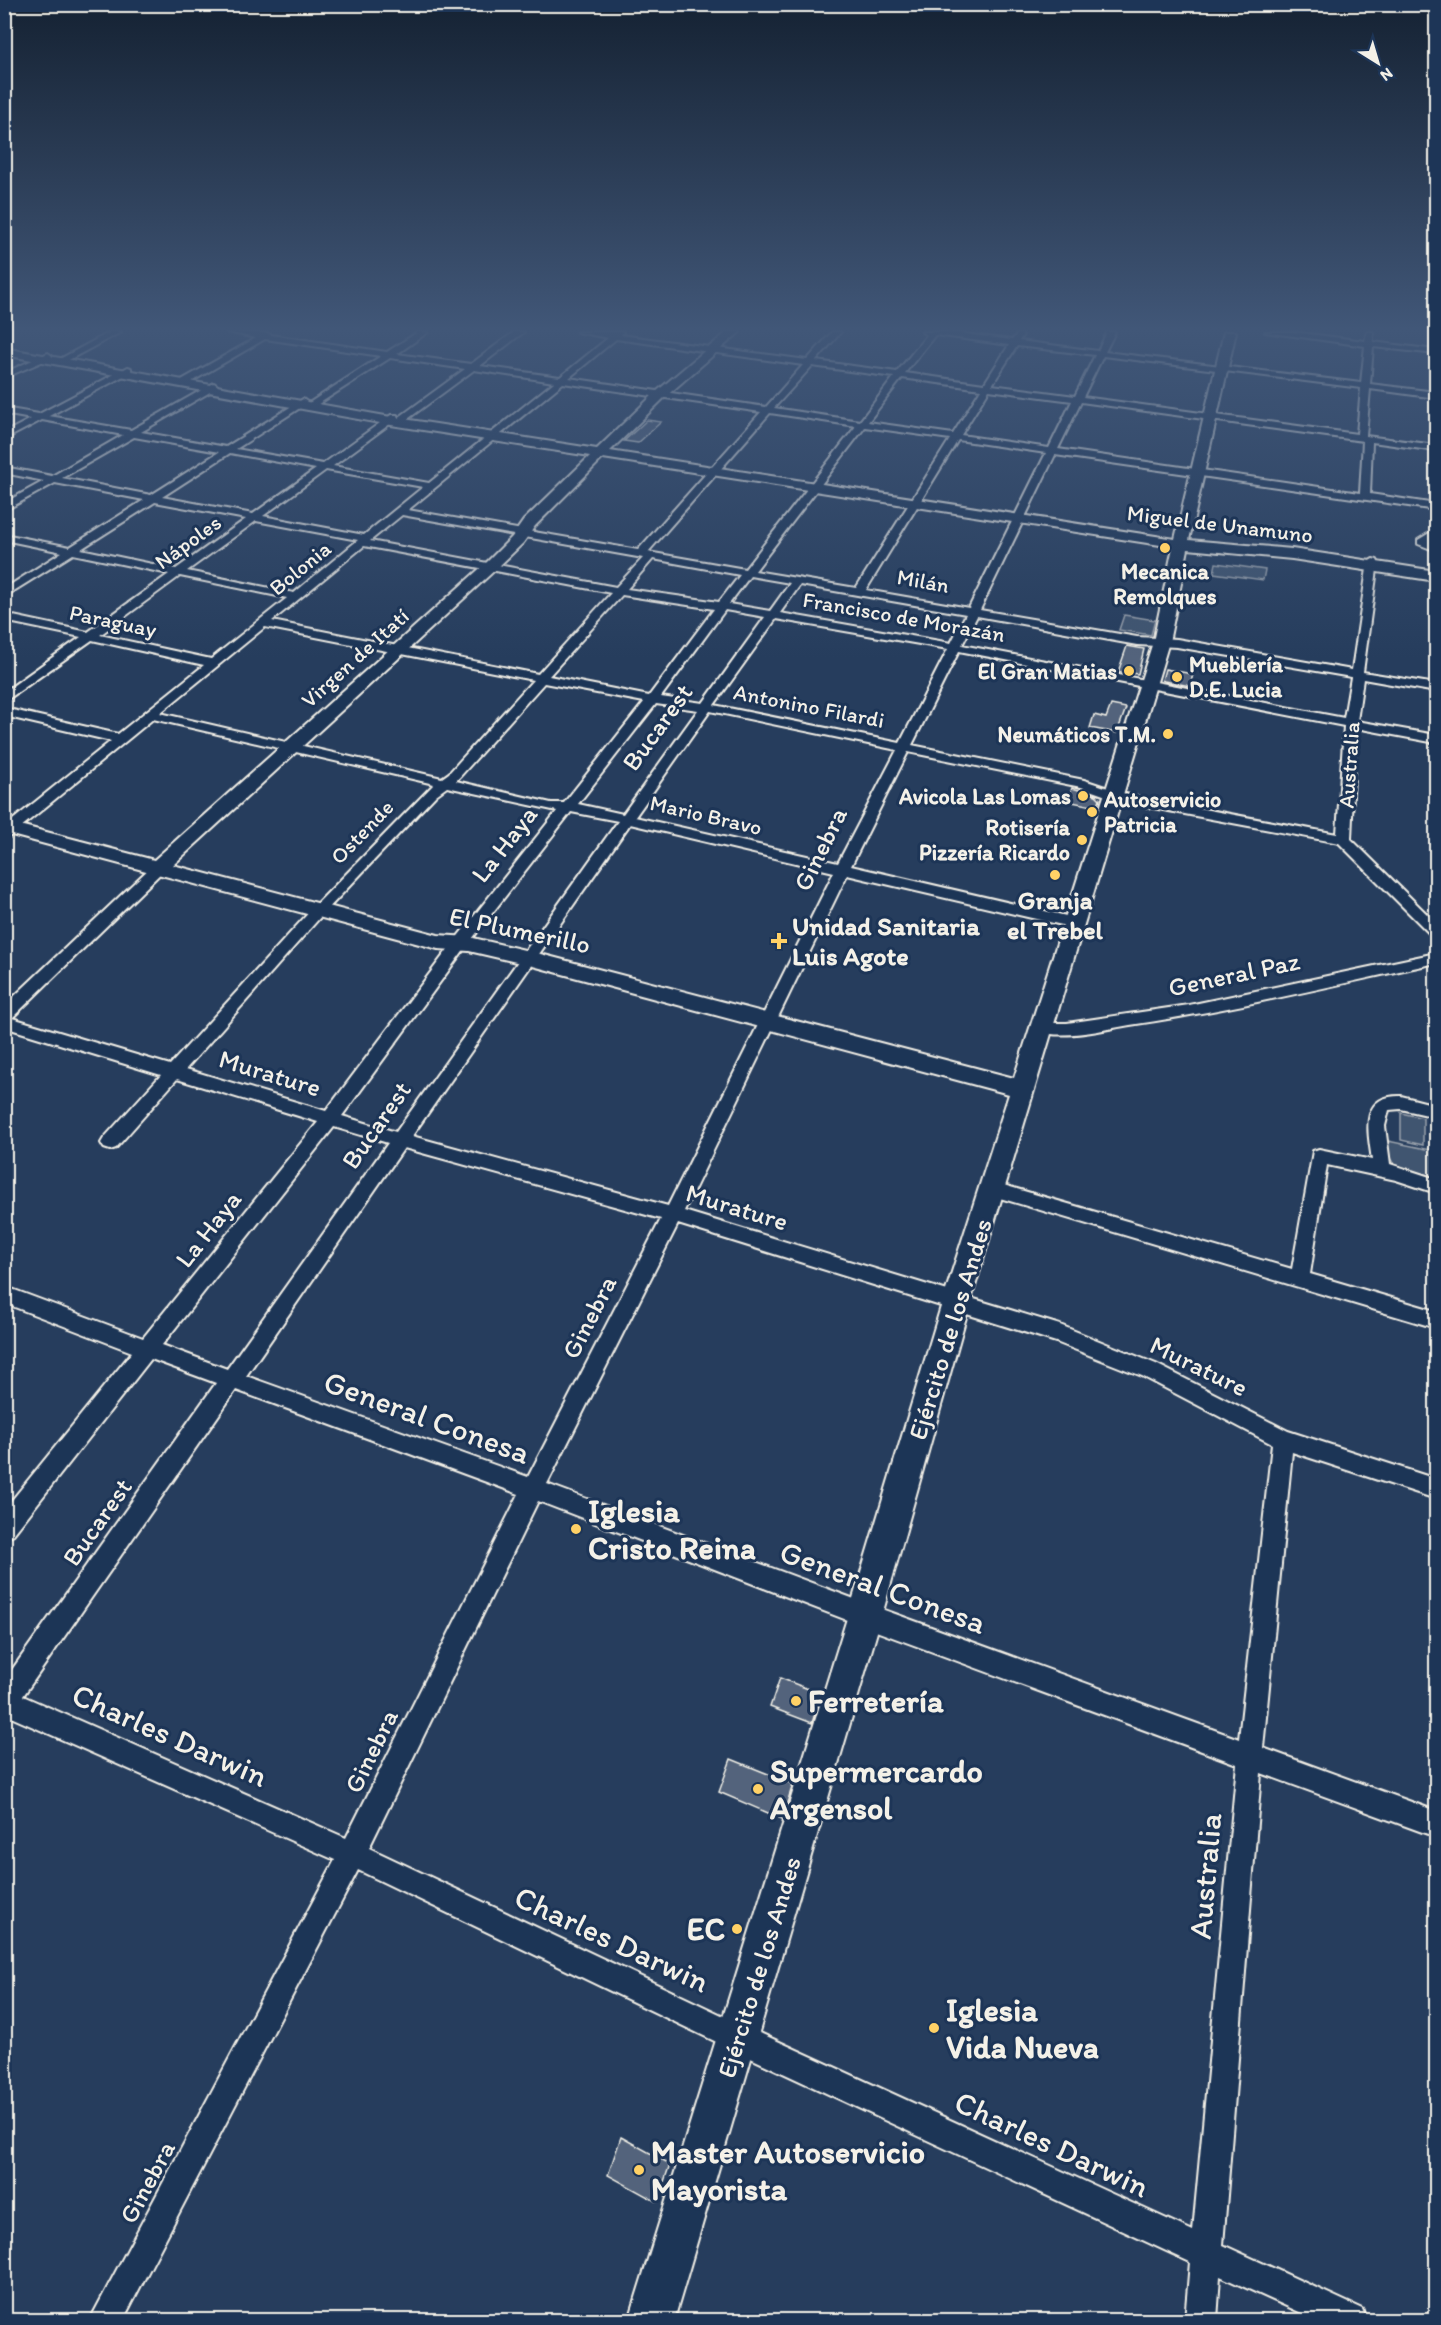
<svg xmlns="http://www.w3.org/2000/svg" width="1441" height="2325" viewBox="0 0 1441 2325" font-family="Itim,sans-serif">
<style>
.green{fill:#40546f;stroke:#9aa2ac;stroke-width:1.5}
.building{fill:#52647b;stroke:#f4f1e8;stroke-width:1.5}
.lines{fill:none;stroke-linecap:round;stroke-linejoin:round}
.street-casing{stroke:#f4f1e8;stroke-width:4}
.secondary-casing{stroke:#f4f1e8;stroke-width:4}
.street{fill:#1d3557;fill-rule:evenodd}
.secondary{fill:#1d3557;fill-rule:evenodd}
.poi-dot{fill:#ffd166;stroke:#1d3557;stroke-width:2}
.labels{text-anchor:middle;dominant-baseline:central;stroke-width:6;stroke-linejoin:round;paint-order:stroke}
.far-street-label{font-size:22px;fill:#f4f1e8;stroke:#1d3557}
.far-poi-label{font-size:22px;font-weight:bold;fill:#f4f1e8;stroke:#1d3557;text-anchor:end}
.street-label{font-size:26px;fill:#f4f1e8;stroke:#1d3557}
.poi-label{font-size:26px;font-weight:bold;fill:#f4f1e8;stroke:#1d3557}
.near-street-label{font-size:32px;fill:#f4f1e8;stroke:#1d3557}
.near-poi-label{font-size:32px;font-weight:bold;fill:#f4f1e8;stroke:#1d3557;text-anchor:start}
</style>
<rect width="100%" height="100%" fill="#263d5d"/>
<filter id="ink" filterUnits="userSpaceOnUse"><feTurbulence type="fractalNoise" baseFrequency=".0167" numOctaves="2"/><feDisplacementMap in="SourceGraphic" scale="12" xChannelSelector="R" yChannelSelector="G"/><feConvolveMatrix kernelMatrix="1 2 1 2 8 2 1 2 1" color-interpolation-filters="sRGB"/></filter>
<g filter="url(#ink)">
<!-- green -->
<g class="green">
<path d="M1216,563L1265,570L1263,580L1214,573Z"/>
<path d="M1124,615L1155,620L1151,635L1119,630Z"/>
<path d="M1401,1113L1423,1118V1145L1401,1140Z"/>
<path d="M1388,1141L1436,1151V1179C1421,1176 1396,1173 1389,1156C1388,1152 1388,1145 1388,1141Z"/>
</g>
<!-- building -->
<g class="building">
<path d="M647,420L661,422L638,443L624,441Z"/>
<path d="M1127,646L1144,649L1138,674L1118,672Z"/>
<path d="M1165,669L1193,674L1190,686L1164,681L1162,680Z"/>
<path d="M1111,705L1126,708L1117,733L1090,728L1094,715L1106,718Z"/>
<path d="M1072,788L1096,795L1100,799L1097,807L1067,801Z"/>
<path d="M780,1678L821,1694L812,1723L770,1707Z"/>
<path d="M731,1759L793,1784L782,1819L719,1792Z"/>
<path d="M621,2137L670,2164L657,2202L608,2175Z"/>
</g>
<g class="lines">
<!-- street casing -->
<g class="street-casing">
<g id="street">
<path d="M110,332H121L63,363L56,361Z"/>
<path d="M227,332L267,333L271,335L387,352L418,332H428L397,354L471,364L514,332H524L480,366L560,377L608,338L577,332H623L621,335L807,360L832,332H841L816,361L897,372L927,335L922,332H950L1012,340L1019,333L1023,335L1019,341L1098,351L1107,332H1115L1105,352L1361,383L1365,346L1265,332H1293L1365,341L1367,332H1373V342L1436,350V354L1373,347L1370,384L1436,392V398L1370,389L1366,436L1436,445V451L1372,442L1370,494L1436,504V510L1055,455L980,610L1137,637L1177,639L1352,670L1368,562L1373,559L1377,560L1378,562L1363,672L1436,684V692L1363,679L1357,721L1436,735V743L1356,728L1351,839L1436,923V936L1431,935L1339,843L1126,803L1081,787L908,752L851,866L1075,918L1083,923L1075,928L847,875L684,1211L1060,1325L1156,1364L1288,1431L1436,1479V1499L1292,1452L1263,1748L1436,1811V1837L1261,1773L1223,2245L1362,2309L1367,2320H1317L1220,2276L1217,2320H1185L1190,2262L727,2047L358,1870L123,2320H90L335,1860L4,1714V1681L216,1383L151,1359L12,1536L4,1539V1510L132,1352L4,1303V1286L143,1338L318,1122L177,1079L116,1148L110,1150L104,1148L101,1143L104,1138L161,1075L4,1027V1006L153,865H163L165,868L163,871L12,1018L170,1065L313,908L434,784L153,719L9,837L4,838V827L111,741L4,716V708L118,734L204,665L92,640L4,702V692L81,637L4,621V614L88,632L169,574L73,554L4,597V589L62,552L4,540V534L70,547L144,500L55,483L4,511V503L44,481L4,473V467L52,476L123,435L42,420L4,440V433L31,419L4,414V408L39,414L128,367L131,368V372L49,416L131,430L214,383L218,386L217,388L141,432L226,447L303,399L307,402L306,404L236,449L323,464L391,415H397L398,418L465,369L390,358L309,410L305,407L306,405L381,356L265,339L184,386H178V382L256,338ZM935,335L1009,345L984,384L905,373ZM616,339L803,365L766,407L569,378ZM1017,346L1095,355L1075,396L992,385ZM1103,356L1361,388L1357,434L1083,397ZM812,366L894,377L860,421L774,408ZM474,370L554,382L429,483L333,466L394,421L395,424H401ZM902,378L981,389L953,434L868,422ZM563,383L761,412L638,550L408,510ZM989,390L1072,401L1049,448L961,435ZM1081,402L1363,441L1360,493L1058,449ZM770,413L856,426L745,569L648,552ZM865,427L950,439L856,588L755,571ZM134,437L219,452L151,495L62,478ZM958,440L1046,453L969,608L866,590ZM230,453L316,469L253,514L162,497ZM326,470L423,487L364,535L263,516ZM155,502L246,519L176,569L81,549ZM402,515L643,558L616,587L370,541ZM256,521L358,540L294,593L187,571ZM364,546L611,593L538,674L272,621ZM653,559L740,575L719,602L627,589ZM180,576L287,598L211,659L100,635ZM750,576L790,583L770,611L729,604ZM800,585L966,614L951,643L780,613ZM622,595L714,609L649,696L549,676ZM725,610L765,617L703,703L661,697ZM977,616L1137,645L1177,647L1351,677L1344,718L962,645ZM776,619L948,649L900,743L714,705ZM265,627L533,680L449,773L442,778L160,713ZM959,651L1344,726L1337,834L1129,795L1084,780L912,745ZM544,683L644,702L564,803H551L456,781ZM656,704L698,710L623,814L578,804ZM710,711L897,750L838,863L635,817ZM447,787L557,811L455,940L326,1111L186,1069L323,914L436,795ZM571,812L618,821L396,1132L342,1116L465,948ZM630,824L834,872L668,1206L412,1136ZM334,1127L388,1143L227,1369L162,1345ZM404,1148L661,1219L528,1477L246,1376ZM678,1224L1056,1342L1142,1376L1272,1444L1239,1739L865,1603L547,1484ZM236,1390L519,1494L346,1838L23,1696ZM538,1501L865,1627L1237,1764L1193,2231L747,2027L369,1848Z"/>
<path d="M48,353L52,356L51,358L4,378V373Z"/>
<path d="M1436,529V537L1430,541L1436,544V551L1418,544V540Z"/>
<path d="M1436,953V963C1334,985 1233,1010 1130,1025C1100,1030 1066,1040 1035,1031L1033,1027L1035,1023H1067L1189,1005Z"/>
<path d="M1401,1096L1436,1105V1117L1401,1109L1389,1110L1385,1126L1390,1164L1436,1179V1193L1396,1180L1327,1165L1310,1274L1436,1311V1328L993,1196L987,1194L984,1189L987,1184L993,1182L1292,1269L1313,1151L1319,1149L1372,1160C1368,1132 1359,1095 1401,1096Z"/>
</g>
</g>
<!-- secondary casing -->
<g class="secondary-casing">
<path id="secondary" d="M727,332H740L664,398L610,451L1175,539L1224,332H1236L1189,540L1292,549L1436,571V581L1292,559L1188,549L1169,642L970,1303L882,1615L674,2320H629L848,1615L942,1303L1009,1094L529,965L469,951L438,949L4,833V821L154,860L486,563L512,537L524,520L590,456L391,425L4,355V348L391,417L597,449L656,392ZM603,458L1173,547L1153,642L1014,1078L529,951L469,937L438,935L173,865L496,569L523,543L535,526Z"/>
</g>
<!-- street -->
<use href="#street" class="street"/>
<!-- secondary -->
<use href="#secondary" class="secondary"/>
</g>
</g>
<!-- sky -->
<linearGradient id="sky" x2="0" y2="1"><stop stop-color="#152233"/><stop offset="0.5" stop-color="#415778"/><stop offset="1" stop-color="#415778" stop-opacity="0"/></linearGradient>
<rect width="1441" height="658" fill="url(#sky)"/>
<!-- markers -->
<g class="poi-dot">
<circle cx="1165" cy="548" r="6"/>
<circle cx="1129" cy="671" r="6"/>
<circle cx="1177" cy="677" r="6"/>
<circle cx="1168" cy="734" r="6"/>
<circle cx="1083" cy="796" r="6"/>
<circle cx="1092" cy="812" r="6"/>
<circle cx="1082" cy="840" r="6"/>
<circle cx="1055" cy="875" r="6"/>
<path d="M776 932h6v6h6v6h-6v6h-6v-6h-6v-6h6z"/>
<circle cx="576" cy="1529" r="6"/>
<circle cx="796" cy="1701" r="6"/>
<circle cx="758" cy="1789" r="6"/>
<circle cx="737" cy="1929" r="6"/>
<circle cx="934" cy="2028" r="6"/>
<circle cx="639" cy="2170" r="6"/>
</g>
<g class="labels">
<!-- far-street labels -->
<g class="far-street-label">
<text transform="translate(1220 524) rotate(7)">Miguel de Unamuno</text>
<text transform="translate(188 542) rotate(-36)">Nápoles</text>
<text transform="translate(300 568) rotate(-39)">Bolonia</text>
<text transform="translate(923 581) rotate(10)">Milán</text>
<text transform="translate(904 617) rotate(10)">Francisco de Morazán</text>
<text transform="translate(113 621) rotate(12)">Paraguay</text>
<text transform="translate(355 658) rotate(-42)">Virgen de Itatí</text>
<text transform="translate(809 706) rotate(11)">Antonino Filardi</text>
<text transform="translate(1349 765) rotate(-86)">Australia</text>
<text transform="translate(706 815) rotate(13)">Mario Bravo</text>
<text transform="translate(362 832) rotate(-46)">Ostende</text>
</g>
<!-- far-poi labels -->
<g class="far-poi-label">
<text x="1165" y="571" text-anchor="middle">Mecanica<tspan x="1165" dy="25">Remolques</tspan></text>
<text x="1189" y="664" text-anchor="start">Mueblería<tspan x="1189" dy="25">D.E. Lucia</tspan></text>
<text x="1117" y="671">El Gran Matias</text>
<text x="1156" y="734">Neumáticos T.M.</text>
<text x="1071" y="796">Avicola Las Lomas</text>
<text x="1104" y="799" text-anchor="start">Autoservicio<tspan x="1104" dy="25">Patricia</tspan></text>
<text x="1070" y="827">Rotisería<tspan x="1070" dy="25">Pizzería Ricardo</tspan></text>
</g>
<!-- street labels -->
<g class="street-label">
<text transform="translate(657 727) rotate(-54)">Bucarest</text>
<text transform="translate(504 844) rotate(-52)">La Haya</text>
<text transform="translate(820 849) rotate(-64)">Ginebra</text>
<text transform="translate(520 930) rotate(12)">El Plumerillo</text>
<text transform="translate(1234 974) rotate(-12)">General Paz</text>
<text transform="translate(270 1073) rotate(17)">Murature</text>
<text transform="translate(376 1125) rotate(-55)">Bucarest</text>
<text transform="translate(737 1207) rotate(17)">Murature</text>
<text transform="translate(208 1229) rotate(-52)">La Haya</text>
<text transform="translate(589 1317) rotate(-63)">Ginebra</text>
<text transform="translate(950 1329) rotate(-73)">Ejército de los Andes</text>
<text transform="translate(1199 1366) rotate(26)">Murature</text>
<text transform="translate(97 1522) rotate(-55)">Bucarest</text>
<text transform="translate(371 1751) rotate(-64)">Ginebra</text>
<text transform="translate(759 1967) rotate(-73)">Ejército de los Andes</text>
<text transform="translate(147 2182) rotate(-62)">Ginebra</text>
</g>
<!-- poi labels -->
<g class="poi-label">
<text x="1055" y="900">Granja<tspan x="1055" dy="30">el Trebel</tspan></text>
<text x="792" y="926" text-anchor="start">Unidad Sanitaria<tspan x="792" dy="30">Luis Agote</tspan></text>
</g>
<!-- near-street labels -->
<g class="near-street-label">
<text transform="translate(427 1417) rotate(20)">General Conesa</text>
<text transform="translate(883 1587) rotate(20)">General Conesa</text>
<text transform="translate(170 1735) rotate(24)">Charles Darwin</text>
<text transform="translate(1205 1876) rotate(-85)">Australia</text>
<text transform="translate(612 1939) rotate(25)">Charles Darwin</text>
<text transform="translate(1052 2144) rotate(25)">Charles Darwin</text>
</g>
<!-- near-poi labels -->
<g class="near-poi-label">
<text x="588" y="1511">Iglesia<tspan x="588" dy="37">Cristo Reina</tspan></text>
<text x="808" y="1701">Ferretería</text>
<text x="770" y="1771">Supermercardo<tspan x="770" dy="37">Argensol</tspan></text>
<text x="725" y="1929" text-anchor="end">EC</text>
<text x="946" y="2010">Iglesia<tspan x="946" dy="37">Vida Nueva</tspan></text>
<text x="651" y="2152">Master Autoservicio<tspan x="651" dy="37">Mayorista</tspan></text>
</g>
</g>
<!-- margin -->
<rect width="1441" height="2325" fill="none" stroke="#1d3557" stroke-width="24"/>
<rect x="12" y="12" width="1417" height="2301" fill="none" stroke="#f4f1e8" stroke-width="2" filter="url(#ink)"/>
<!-- north arrow -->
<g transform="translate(1378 63) rotate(143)" stroke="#1d3557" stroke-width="4.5" paint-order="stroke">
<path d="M0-4.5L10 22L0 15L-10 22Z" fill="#f4f1e8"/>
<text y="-9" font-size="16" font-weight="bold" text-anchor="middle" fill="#f4f1e8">N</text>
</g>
</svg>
